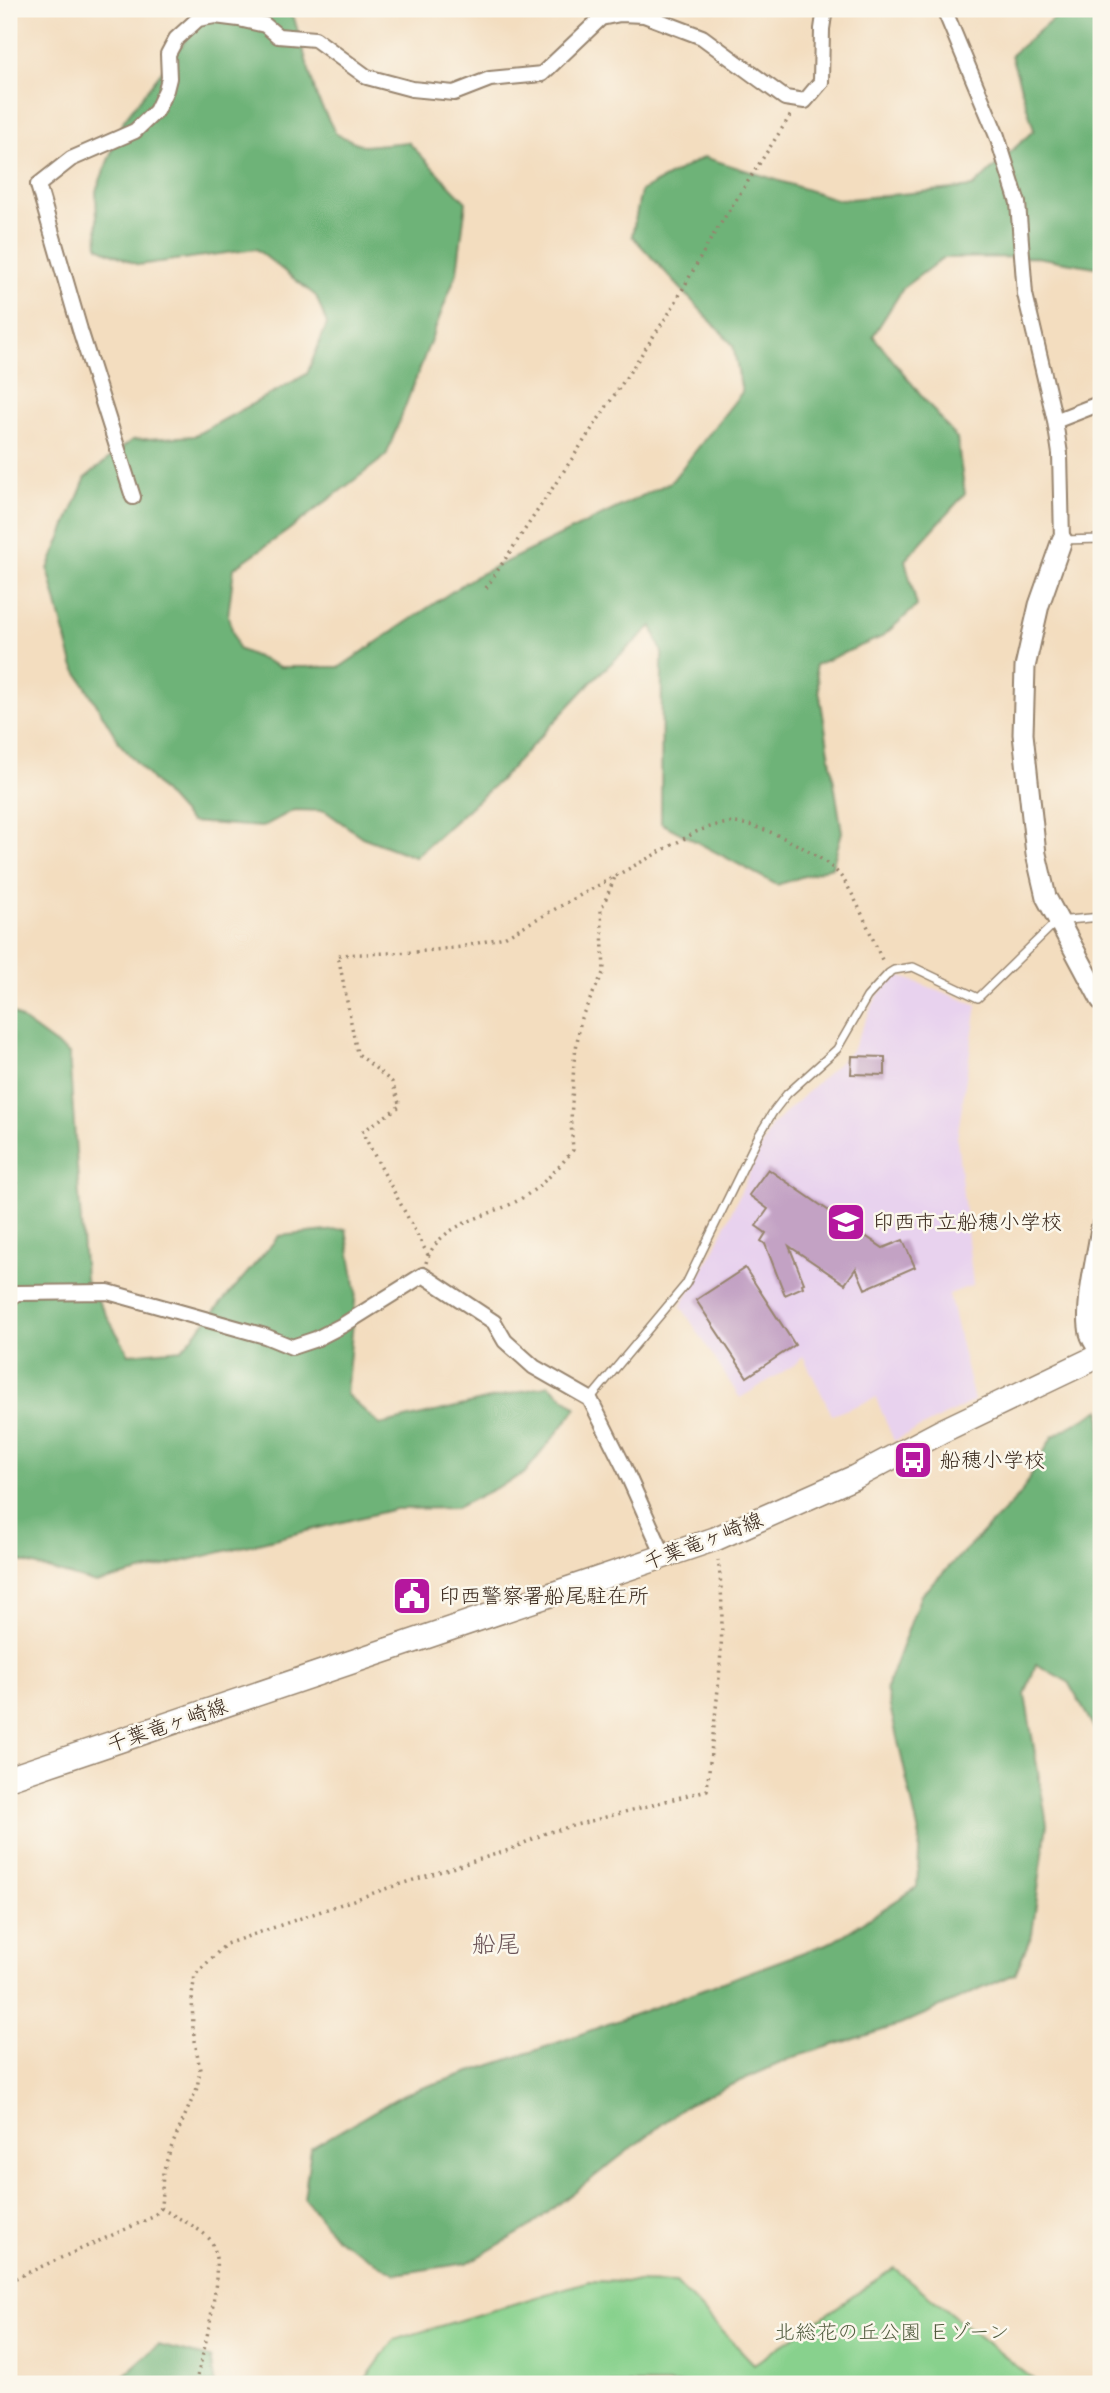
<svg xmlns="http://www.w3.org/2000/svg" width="1110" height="2393" viewBox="0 0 1110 2393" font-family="'Shantell Sans','Klee One',sans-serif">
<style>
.built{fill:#e8d2ee}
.green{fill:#88d18d;stroke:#627e56;stroke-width:2}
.forest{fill:#6eb378;stroke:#546e4b;stroke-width:2}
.building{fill:#c3a2c4}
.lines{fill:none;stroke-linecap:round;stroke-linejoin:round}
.service-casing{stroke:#97846e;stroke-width:10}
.minor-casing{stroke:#97846e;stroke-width:18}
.tertiary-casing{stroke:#97846e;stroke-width:23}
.primary-casing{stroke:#97846e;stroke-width:26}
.path{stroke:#97846e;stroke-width:3.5;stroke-dasharray:2 5;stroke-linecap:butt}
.service{stroke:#fff;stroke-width:7}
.minor{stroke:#fff;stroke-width:14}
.tertiary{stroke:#fff;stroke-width:19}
.primary{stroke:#fff;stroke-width:23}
.labels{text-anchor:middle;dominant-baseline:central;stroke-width:5;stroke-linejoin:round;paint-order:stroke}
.poi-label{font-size:21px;fill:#3b2a1e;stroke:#fbf7ec;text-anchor:start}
.street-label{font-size:21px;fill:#3b2a1e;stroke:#fbf7ec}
.park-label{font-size:21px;fill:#525c3f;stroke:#fbf7ec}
.quarter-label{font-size:24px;fill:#6b5458;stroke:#fbf7ec}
</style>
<rect width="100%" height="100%" fill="#fbf7ec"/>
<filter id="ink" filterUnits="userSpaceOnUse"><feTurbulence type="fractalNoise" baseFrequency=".0143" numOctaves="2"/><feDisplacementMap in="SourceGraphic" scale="14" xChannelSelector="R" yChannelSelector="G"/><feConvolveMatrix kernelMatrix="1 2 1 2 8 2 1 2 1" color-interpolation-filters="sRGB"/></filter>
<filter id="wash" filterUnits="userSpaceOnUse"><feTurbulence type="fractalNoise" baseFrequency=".00686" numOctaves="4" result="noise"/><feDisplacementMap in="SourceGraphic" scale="28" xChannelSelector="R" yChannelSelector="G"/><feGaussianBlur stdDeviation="1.57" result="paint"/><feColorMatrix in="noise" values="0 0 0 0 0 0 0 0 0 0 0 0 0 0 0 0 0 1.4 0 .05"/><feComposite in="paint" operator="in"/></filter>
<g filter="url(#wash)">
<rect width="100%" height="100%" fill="#f3ddbf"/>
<!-- built -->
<path class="built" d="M900,976L977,1005L957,1139L973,1285L949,1294L974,1401L894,1441L876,1398L832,1415L803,1356L794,1365L740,1398L681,1306L714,1250L771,1126L852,1050L877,996L896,977Z"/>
<!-- green -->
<path class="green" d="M894,2268L1039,2384H362L394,2340L589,2281L676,2283L754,2364Z"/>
<!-- forest -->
<g class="forest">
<path d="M217,9H280L294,18L317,98L336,134L364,146L408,142L466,202L457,272L386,456L286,532L234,568L228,616L238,649L280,667H340L472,578L671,482L742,392L733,345L632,236L641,191L704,157L839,200L973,187L1034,130L1011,55L1065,9H1101V268L1036,257L943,258L904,287L873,336L957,439L965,494L905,560L917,606L882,637L815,665L842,832L832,867L777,885L661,823L662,653L652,626L597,676L500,780L415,857L362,837L325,811L294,810L262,827L190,822L120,744L73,665L48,569L86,477L132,440L194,436L307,374L327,324L316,296L256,249L138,265L98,247L96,191L124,120L208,11Z"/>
<path d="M9,1010L69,1054L85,1279L129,1354L182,1349L279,1236L346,1229L356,1291L346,1394L380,1425L549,1385L577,1408L524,1474L456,1508L395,1509L96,1583L9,1558Z"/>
<path d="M1101,1409V1740L1068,1682L1036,1664L1025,1695L1047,1824L1032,1934L1015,1974L900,2025L794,2057L688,2104L528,2228L467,2263L396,2274L336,2238L304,2198L311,2148L404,2094L540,2049L834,1941L917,1887L920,1838L886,1689L921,1595L1020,1495L1052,1437Z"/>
<path d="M158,2345L210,2358L215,2384H114Z"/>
</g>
<g id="blocks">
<!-- building -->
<g class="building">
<path d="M852,1056L885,1057V1075L851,1074Z"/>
<path d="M768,1169L883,1248L903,1240L915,1267L865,1289L856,1268L845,1284L789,1246L804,1283L802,1284L803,1287L785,1295L765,1244L761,1241L766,1233L756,1226L768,1209L749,1195Z"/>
<path d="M745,1268L795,1345L747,1377L696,1300Z"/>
</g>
</g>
</g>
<g filter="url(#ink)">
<use href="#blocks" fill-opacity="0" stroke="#97846e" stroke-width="2"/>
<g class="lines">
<!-- service casing -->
<g class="service-casing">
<g id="service">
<path d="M1063,540L1101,539"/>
<path d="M590,1399L686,1284L759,1135L773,1112L787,1094L837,1049L867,997L889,973L894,970L913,967L978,998L1057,921L1101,917"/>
</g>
</g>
<!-- minor casing -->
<g class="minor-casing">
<g id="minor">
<path d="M944,9L997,136L1018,203L1025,294L1055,421L1060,454L1062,540"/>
<path d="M1055,421L1101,403"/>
<path d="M133,497L80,330L38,185L71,159L135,131L156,111L166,90L169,78L168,54L176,39L198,19L215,16L239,19L265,25L278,36L315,39L367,77L412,89L454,93L490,79L542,74L601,18L620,14L644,15L702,37L785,98L805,101L821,82L822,29L825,9"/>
<path d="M9,1185V1193"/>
<path d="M9,1299L17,1293L108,1292L265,1336L292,1347L316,1339L343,1325L423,1275L494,1322L505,1341L534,1367L590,1399L624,1467L664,1556"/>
</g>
</g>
<!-- tertiary casing -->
<g class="tertiary-casing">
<g id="tertiary">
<path d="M1062,540L1039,605L1025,667L1023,734L1036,854L1046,897L1101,1000"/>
<path d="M1101,1228C1097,1257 1084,1306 1090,1333C1092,1341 1097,1347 1101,1353"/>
</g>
</g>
<!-- primary casing -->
<g class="primary-casing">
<path id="primary" d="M9,1778L715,1539L855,1477L942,1431L1101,1355"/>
</g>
<!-- path -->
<g class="path">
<path d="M486,588L671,310L712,237L792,113"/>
<path d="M428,1255L362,1132L400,1106L392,1082L357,1053L338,955L416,952L461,947L504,937L696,832C711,826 727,821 744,824C769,828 822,855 839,874C855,893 872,938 883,962"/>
<path d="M426,1263C437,1223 486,1218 517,1201C540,1188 557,1170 573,1150L571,1122L574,1061L581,1018L604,971L601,910L615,877"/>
<path d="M161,2208C173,2216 203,2229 211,2241C227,2264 203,2356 195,2384"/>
<path d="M9,2281L153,2217L161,2208L163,2172L171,2148L197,2088L200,2070L193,2029L192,1995L195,1975L226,1944L388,1888L509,1850L546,1833L707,1790C714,1717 729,1632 718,1560"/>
<path d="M1099,2292L1101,2295"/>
</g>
<!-- service -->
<use href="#service" class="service"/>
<!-- minor -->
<use href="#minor" class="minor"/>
<!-- tertiary -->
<use href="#tertiary" class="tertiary"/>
<!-- primary -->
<use href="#primary" class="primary"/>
</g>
</g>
<!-- icons -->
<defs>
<g id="school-square" transform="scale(2.0125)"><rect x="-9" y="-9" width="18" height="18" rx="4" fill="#b5179e" stroke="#fbf7ec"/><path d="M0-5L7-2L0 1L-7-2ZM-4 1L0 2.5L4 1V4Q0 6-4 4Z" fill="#fff"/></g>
<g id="bus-square" transform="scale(2.0125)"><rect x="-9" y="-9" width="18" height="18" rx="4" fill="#b5179e" stroke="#fbf7ec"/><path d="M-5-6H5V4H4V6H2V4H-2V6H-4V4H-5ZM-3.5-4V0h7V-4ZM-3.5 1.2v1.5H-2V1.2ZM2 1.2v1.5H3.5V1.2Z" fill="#fff"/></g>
<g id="civic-square" transform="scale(2.0125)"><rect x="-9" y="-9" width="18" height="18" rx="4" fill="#b5179e" stroke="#fbf7ec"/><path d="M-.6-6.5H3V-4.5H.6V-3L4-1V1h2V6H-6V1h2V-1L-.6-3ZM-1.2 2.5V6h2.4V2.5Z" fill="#fff"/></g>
</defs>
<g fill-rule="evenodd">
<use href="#school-square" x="846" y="1222"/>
<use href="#bus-square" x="913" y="1460"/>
<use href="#civic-square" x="412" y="1596"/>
</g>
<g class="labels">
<!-- poi labels -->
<g class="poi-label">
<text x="873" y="1222">印西市立船穂小学校</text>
<text x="940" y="1460">船穂小学校</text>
<text x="439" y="1596">印西警察署船尾駐在所</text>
</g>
<!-- street labels -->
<g class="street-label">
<text transform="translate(703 1541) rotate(-21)">千葉竜ヶ崎線</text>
<text transform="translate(167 1725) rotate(-19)">千葉竜ヶ崎線</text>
</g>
<!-- park labels -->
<g class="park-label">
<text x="892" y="2332">北総花の丘公園 Ｅゾーン</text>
</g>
<!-- quarter labels -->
<g class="quarter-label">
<text x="496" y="1944">船尾</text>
</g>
</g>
<!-- margin -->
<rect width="1110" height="2393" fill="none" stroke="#fbf7ec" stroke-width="35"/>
</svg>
